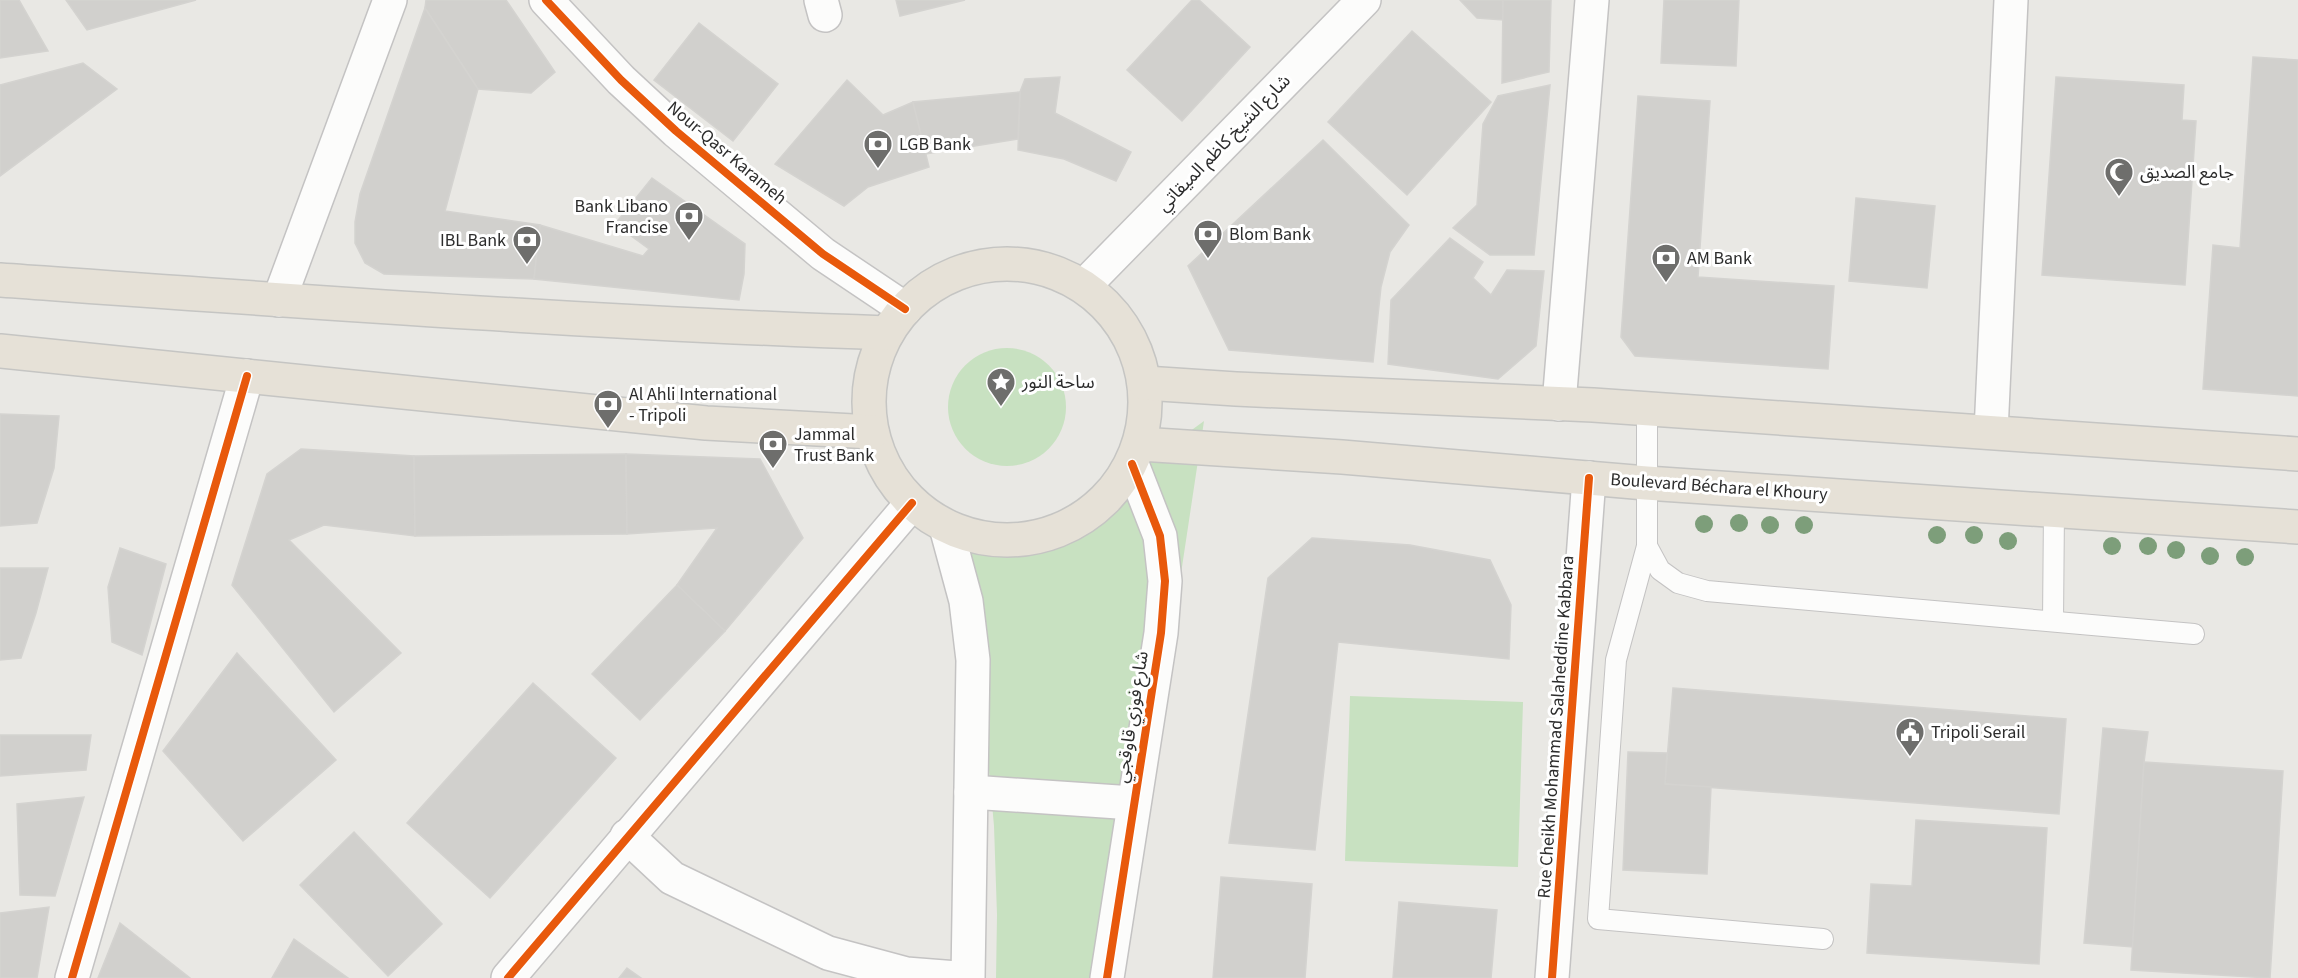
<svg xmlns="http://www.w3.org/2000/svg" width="2298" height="978" viewBox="0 0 2298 978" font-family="'Source Sans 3','Noto Sans Arabic',sans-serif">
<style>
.green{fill:#c8e1c1}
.building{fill:#d1d0cd;stroke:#d4d3d0;stroke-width:1.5}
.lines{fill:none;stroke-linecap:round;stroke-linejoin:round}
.lane-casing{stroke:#c4c3c3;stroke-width:22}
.street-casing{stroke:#c4c3c3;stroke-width:36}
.secondary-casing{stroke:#c4c3c3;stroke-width:36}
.highway-casing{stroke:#c5c5c3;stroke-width:36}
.lane{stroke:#fcfcfb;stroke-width:20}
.street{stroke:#fcfcfb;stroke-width:33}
.secondary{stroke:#fcfcfb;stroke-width:33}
.highway{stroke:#e6e1d7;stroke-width:33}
.cycleway-casing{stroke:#fff;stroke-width:11}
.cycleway{stroke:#e8590c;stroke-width:8}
.tree{fill:#7d9e7a}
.labels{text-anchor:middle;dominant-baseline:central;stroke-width:6;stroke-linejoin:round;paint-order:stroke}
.street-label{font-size:18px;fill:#2c2c2c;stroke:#fff}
.poi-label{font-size:18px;fill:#2c2c2c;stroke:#fff;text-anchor:start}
</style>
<rect width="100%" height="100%" fill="#e9e8e4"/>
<!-- green -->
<g class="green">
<circle cx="1007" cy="407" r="59"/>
<path d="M1204,421L1120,978H996L997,915L994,826L986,737L973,648L971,548L1044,527L1118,484Z"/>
<path d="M1350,696L1523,702L1518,867L1345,861Z"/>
</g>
<!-- building -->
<g class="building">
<path d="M0,0H19L48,51L0,58Z"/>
<path d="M66,0H196L87,30Z"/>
<path d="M426,0H506L555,72L531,93L478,89L425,8Z"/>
<path d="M896,0H965L900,16Z"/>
<path d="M1192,0H1199L1250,47L1182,121L1127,70Z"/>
<path d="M1460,0H1503V20L1477,18Z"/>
<path d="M1503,0H1551L1549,72L1502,83Z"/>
<path d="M1664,0H1739L1736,66L1661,63Z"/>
<path d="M425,8L478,89L445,211L540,225L534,279L384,274L365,263L355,243V222L360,194Z"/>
<path d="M699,23L778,84L733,141L654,80Z"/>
<path d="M1412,31L1491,102L1407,195L1328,122Z"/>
<path d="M2253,57L2298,60V396L2203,389L2213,245L2240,248Z"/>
<path d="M83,63L117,89L0,176V85Z"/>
<path d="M1060,77L1055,113L1131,152L1116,181L1064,159L1018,150L1020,92L1025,79Z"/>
<path d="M2056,77L2184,85L2182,120L2196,121L2185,285L2042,275Z"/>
<path d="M847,80L883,115L913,102L929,167L868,187L844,206L775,164Z"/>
<path d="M1550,85L1534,255H1490L1453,228L1477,205L1483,124L1498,96Z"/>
<path d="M1020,92L1018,139L926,154L913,102Z"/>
<path d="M1638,96L1710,101L1698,277L1834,286L1828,369L1635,356L1621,337Z"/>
<path d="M1323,140L1409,225L1390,252L1381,287L1373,362L1229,350L1188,266Z"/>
<path d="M652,178L745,244L744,274L739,300L534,279L540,225L643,256L649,249L615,224Z"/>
<path d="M1856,198L1935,206L1927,288L1849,281Z"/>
<path d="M1450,238L1483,262L1473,278L1491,295L1507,270L1544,271L1536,346L1498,379L1388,364L1391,300Z"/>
<path d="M0,414L59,416L54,468L37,523L0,526Z"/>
<path d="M301,449L414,456L415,536L324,525L289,540L401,653L334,712L232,585L267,474Z"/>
<path d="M626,454L627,534L415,536L414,456Z"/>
<path d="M626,454L760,459L803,538L725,631L677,585L717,528L627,534Z"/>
<path d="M1312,538L1410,545L1490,560L1511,605L1509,659L1338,642L1315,850L1229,843L1268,578Z"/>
<path d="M120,548L166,564L142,655L112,642L108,587Z"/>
<path d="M0,568H48L36,613L21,658L0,660Z"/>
<path d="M677,585L725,631L640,720L592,674Z"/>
<path d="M237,653L336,760L243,841L163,751Z"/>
<path d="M533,683L616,758L490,898L407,823Z"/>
<path d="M1673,688L2066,719L2059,814L1665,784Z"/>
<path d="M2103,728L2148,732L2144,762L2133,947L2084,943Z"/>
<path d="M0,735H91L86,770L0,776Z"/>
<path d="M1628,752L1667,753L1665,784L1711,787L1707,874L1623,870Z"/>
<path d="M2144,762L2283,771L2270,978L2131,970Z"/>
<path d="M84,797L55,896L20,895L17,804Z"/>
<path d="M1916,820L2047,828L2039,964L1867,953L1871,884L1912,886Z"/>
<path d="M354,832L442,924L388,976L300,885Z"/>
<path d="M1221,877L1312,884L1305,978H1213Z"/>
<path d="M1399,902L1497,910L1491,978H1393Z"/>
<path d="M49,907L37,978H0V913Z"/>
<path d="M120,923L190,978H98Z"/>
<path d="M294,939L348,978H272Z"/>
<path d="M627,968L641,978H619Z"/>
</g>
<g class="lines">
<!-- lane casing -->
<g class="lane-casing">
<g id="lane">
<path d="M1647,408V546L1660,570L1678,583L1707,591L2194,634"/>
<path d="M1647,546L1616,660L1598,919L1823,939"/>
<path d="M2053,621L2054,510"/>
</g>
</g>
<!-- street casing -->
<g class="street-casing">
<g id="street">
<path d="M546,0L621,80L676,131L823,254L905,309"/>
<path d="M821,0L825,15"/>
<path d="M1084,286L1364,0"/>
<path d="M279,300L390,0"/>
<path d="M1559,404L1592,0"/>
<path d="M1991,432L2011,0"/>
<path d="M627,836L672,878L828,953L906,974L957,978"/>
<path d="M72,978L247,376"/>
<path d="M1552,978L1589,478"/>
</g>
</g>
<!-- secondary casing -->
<g class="secondary-casing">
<g id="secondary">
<path d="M946,527L966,601L973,660L968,978"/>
<path d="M971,792L1133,803"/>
<path d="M508,978L912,503"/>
<path d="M1107,978L1161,633L1165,581L1160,536L1132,464"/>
</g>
</g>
<!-- highway casing -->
<g class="highway-casing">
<g id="highway">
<circle cx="1007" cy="402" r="138"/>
<path d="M0,280C295,301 591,323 887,333"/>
<path d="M0,351L706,423L872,432"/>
<path d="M1145,383L1236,389L1593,405L2298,454"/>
<path d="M1140,444L1342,457L1646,483L2298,527"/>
</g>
</g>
<!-- lane -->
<use href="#lane" class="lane"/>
<!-- street -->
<use href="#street" class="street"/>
<!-- secondary -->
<use href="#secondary" class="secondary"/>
<!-- highway -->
<use href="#highway" class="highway"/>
<!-- cycleway casing -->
<g class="cycleway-casing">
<g id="cycleway">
<path d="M546,0L621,80L676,131L823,254L905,309"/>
<path d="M72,978L247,376"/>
<path d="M508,978L912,503"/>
<path d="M1107,978L1161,633L1165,581L1160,536L1132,464"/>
<path d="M1552,978L1589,478"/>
</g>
</g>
<!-- cycleway -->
<use href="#cycleway" class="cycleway"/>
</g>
<!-- trees -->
<g class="tree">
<circle cx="1739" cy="523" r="9"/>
<circle cx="1704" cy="524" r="9"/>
<circle cx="1770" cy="525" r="9"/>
<circle cx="1804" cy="525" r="9"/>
<circle cx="1937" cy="535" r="9"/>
<circle cx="1974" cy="535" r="9"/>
<circle cx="2008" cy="541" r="9"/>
<circle cx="2112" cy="546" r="9"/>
<circle cx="2148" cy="546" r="9"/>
<circle cx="2176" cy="550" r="9"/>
<circle cx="2210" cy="556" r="9"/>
<circle cx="2245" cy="557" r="9"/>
</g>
<!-- icons -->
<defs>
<g id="bank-pin" transform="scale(1.5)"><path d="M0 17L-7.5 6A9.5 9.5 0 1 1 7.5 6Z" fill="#6e6e6c" stroke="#fff"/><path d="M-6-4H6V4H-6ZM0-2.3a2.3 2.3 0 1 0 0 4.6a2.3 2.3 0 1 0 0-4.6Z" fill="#fff"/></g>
<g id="mosque-pin" transform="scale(1.5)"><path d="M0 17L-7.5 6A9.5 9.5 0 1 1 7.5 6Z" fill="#6e6e6c" stroke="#fff"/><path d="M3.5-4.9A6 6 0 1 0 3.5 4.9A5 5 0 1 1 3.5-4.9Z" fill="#fff"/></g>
<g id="sight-pin" transform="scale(1.5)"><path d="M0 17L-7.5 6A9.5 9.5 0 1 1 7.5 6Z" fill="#6e6e6c" stroke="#fff"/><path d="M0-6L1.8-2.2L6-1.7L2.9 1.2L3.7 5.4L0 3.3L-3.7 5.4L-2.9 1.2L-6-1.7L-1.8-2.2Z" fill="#fff"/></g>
<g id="civic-pin" transform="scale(1.5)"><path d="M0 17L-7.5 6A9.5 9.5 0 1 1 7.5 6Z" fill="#6e6e6c" stroke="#fff"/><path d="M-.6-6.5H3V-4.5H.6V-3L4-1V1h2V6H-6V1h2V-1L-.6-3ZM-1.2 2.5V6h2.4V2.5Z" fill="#fff"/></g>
</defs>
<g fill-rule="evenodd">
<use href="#bank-pin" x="878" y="144"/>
<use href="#mosque-pin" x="2119" y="172"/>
<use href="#bank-pin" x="689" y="216"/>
<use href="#bank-pin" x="1208" y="234"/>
<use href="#bank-pin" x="527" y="240"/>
<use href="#bank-pin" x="1666" y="258"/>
<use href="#sight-pin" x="1001" y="382"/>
<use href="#bank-pin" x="608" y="404"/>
<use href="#bank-pin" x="773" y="444"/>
<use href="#civic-pin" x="1910" y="732"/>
</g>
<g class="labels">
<!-- street labels -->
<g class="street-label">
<text transform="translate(1224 143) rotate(-46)">شارع الشيخ كاظم الميقاتي</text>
<text transform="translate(727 153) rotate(40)">Nour-Qasr Karameh</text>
<text transform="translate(1719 487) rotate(4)">Boulevard Béchara el Khoury</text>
<text transform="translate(1132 717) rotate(-81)">شارع فوزي قاوقجي</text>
<text transform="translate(1556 727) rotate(-86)">Rue Cheikh Mohammad Salaheddine Kabbara</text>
</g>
<!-- poi labels -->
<g class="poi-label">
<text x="899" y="144">LGB Bank</text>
<text x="2140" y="172">جامع الصديق</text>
<text x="668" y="206" text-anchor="end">Bank Libano<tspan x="668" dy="21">Francise</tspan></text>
<text x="1229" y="234">Blom Bank</text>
<text x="506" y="240" text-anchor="end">IBL Bank</text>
<text x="1687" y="258">AM Bank</text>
<text x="1022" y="382">ساحة النور</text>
<text x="629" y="394">Al Ahli International<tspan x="629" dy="21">- Tripoli</tspan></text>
<text x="794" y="434">Jammal<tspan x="794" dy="21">Trust Bank</tspan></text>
<text x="1931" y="732">Tripoli Serail</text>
</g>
</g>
</svg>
